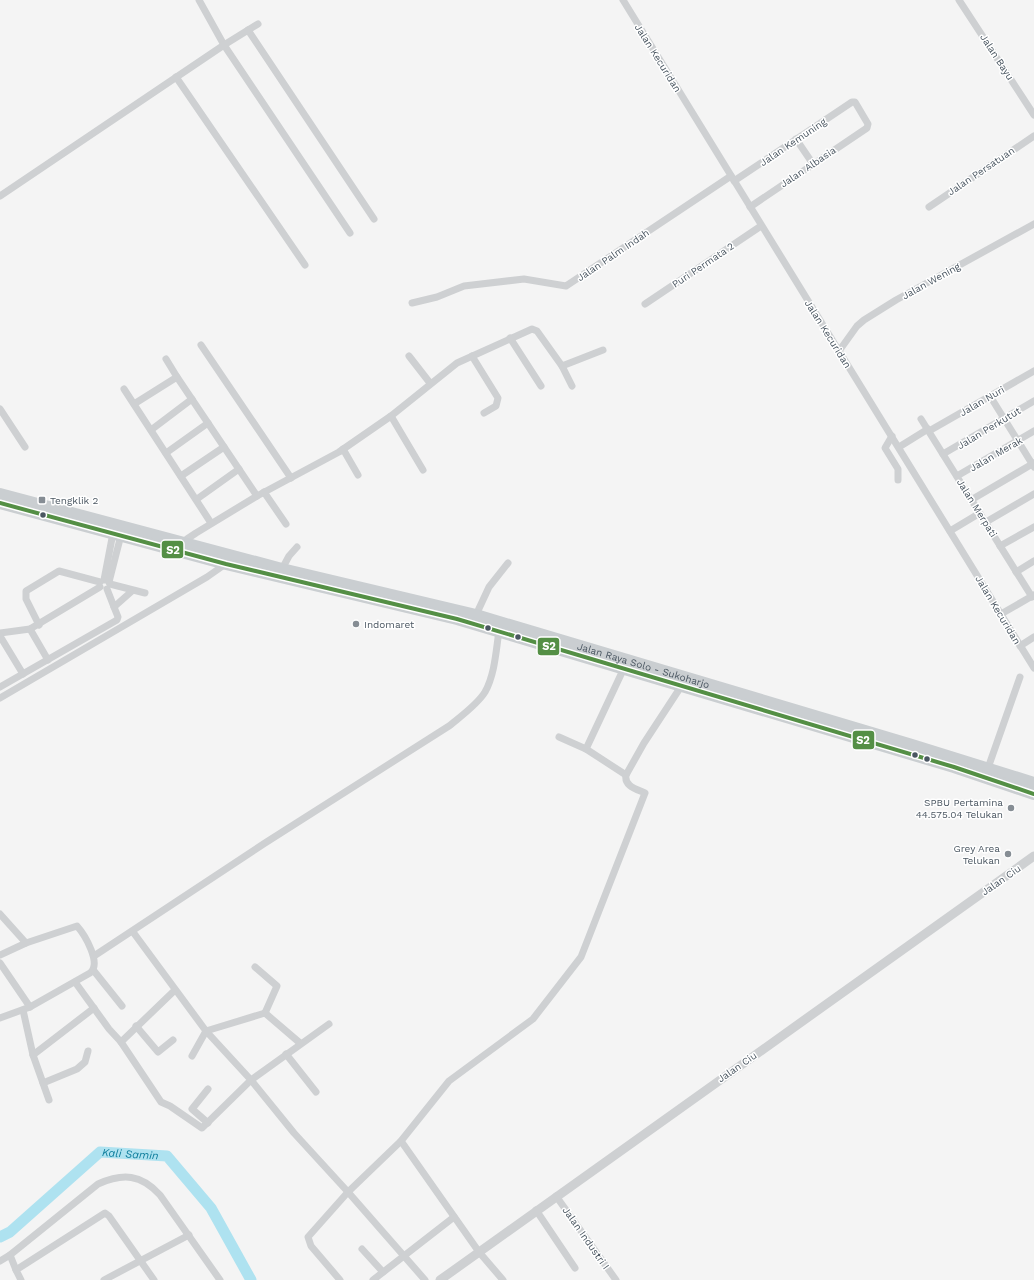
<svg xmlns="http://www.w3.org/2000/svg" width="1034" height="1280" viewBox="0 0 1034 1280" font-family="'Work Sans',sans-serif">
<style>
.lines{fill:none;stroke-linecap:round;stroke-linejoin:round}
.river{stroke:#aee2f0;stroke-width:11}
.minor{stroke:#ced0d2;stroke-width:7}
.tertiary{stroke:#ced0d2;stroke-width:9}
.primary{stroke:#caced1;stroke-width:12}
.bus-1-casing{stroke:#fff;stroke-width:7}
.bus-1{stroke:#548f45;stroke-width:4}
.poi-dot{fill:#868d94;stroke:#fff;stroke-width:1.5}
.bus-dot{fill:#4a5661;stroke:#fff;stroke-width:1.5}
.labels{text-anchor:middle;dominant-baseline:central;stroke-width:3;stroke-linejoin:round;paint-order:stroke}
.street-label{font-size:10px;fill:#4a5661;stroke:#fff}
.poi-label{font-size:10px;fill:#4a5661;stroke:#fff;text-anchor:start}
.water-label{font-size:11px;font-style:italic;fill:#0c7c9b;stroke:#fff}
.line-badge{stroke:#fff;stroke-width:1.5}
.badge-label{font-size:11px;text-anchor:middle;font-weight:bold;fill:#fff}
</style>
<rect width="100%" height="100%" fill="#f4f4f4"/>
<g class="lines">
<!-- river -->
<path class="river" id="s1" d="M0,1237L10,1232L100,1152L167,1156L211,1208L251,1280"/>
<!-- minor -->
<g class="minor">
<path d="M199,0L224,45L350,233"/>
<path d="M623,0L1034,668"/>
<path d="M959,0L1034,115"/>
<path d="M248,30L374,219"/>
<path d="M176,77L305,265"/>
<path d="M796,139L813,164"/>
<path d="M734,181L852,102H855L868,124L867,128L750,207"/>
<path d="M0,196L224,45L258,24"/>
<path d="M929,207L1034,136"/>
<path d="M412,303L437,297L464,286L524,279L566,286L731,176"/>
<path d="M645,304L761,226"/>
<path d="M510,338L541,386"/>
<path d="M201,345L291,478"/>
<path d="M839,351L857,326L864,320L896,300L1034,224"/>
<path d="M409,356L430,383"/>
<path d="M472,356L498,398L496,406L484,413"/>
<path d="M166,359L177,377"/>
<path d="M562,366L603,350"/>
<path d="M124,389L211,523"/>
<path d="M990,396L1034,467"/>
<path d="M134,404L177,377L257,496"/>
<path d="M0,409L25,447"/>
<path d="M391,416L423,470"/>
<path d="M921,419L1032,597"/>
<path d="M151,430L192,399"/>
<path d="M929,431L1034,371"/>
<path d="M892,436L885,448L898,469V480"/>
<path d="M899,447L928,429"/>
<path d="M343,449L358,475"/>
<path d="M166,453L208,423"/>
<path d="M943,454L1034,401"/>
<path d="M181,476L224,447"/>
<path d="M957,476L1034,431"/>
<path d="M264,492L286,524"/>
<path d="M197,499L239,469"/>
<path d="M971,500L1034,463"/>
<path d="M986,522L1034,494"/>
<path d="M950,531L980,513"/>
<path d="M183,546L187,539L196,533L257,496L339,452L391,416L457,363L532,329L537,331L562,366L572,386"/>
<path d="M1000,546L1034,527"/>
<path d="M282,569L289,556L297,547"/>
<path d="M1016,572L1034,561"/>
<path d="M104,580L113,533"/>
<path d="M109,582L121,535"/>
<path d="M110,584L145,593"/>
<path d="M107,589L114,607L132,591"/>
<path d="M1001,614L1034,595"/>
<path d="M476,615L489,587L508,563"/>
<path d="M39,625L26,599V591L59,571L100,582"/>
<path d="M30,629L48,660"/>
<path d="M0,633L30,629L100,587"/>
<path d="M0,636L23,674"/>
<path d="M1020,646L1034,637"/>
<path d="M0,687L117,620L118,617L114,607"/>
<path d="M0,698L207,577L227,563"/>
<path d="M559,737L586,749L626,775"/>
<path d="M586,749L624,668"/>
<path d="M988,768L1020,677"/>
<path d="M0,914L26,943L77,926C85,935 102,964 90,973L30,1007L0,1018"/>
<path d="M133,932L206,1031L251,1080L294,1133L348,1192L425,1280"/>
<path d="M0,955L26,943"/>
<path d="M94,956L265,843L449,726C461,716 477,705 485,692C495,674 496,650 499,631"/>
<path d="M0,963L30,1007"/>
<path d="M255,967L277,986L265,1013"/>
<path d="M94,971L122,1006"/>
<path d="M75,982L109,1029L121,1042L161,1102L170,1106L202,1128L251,1080L329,1024"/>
<path d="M23,1010L33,1055L49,1100"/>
<path d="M265,1013L300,1043"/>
<path d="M136,1026L158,1052L173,1040"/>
<path d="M121,1042L175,990"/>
<path d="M286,1054L316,1092"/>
<path d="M33,1055L94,1008"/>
<path d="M192,1056L206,1031L265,1013"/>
<path d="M43,1083L77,1069L85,1062L88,1051"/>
<path d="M208,1123L192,1109L208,1089"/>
<path d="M401,1141L479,1252L503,1280"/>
<path d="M556,1196L616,1280"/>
<path d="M536,1210L575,1268"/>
<path d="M362,1249L383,1272"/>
<path d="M10,1255L16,1270"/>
<path d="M0,1261L10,1255L98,1184C123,1173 141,1174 160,1195L220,1280"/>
<path d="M21,1280L16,1270L105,1213L109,1216L154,1280"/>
<path d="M104,1280L189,1235"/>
<path d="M340,1280L311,1246L308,1237L348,1192L401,1141L449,1081L533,1019L581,957L645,793C636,789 624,786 626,775L644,743L682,685"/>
<path d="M373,1280L454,1217"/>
</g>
<!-- tertiary -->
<path class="tertiary" d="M440,1280L1034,856"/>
<!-- primary -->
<g class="primary">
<path id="s2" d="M0,494L282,569L476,615L912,745L1034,783"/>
<path d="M0,503L226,564L457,619L954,767L1034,794"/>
</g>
<!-- bus-1 casing -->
<g class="bus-1-casing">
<path id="bus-1" d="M0,503L226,564L457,619L954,767L1034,794"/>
</g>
<!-- bus-1 -->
<use href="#bus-1" class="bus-1"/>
</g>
<!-- markers -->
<g class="poi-dot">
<rect x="38" y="496" width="8" height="8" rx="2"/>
<circle cx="356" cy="624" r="4"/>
<circle cx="1011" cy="808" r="4"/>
<circle cx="1008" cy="854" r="4"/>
</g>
<g class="bus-dot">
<circle cx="43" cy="515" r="3.5"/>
<circle cx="488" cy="628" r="3.5"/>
<circle cx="518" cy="637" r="3.5"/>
<circle cx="915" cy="755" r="3.5"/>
<circle cx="927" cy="759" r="3.5"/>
</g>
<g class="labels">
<!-- street labels -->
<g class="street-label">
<text transform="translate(997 57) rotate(57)">Jalan Bayu</text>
<text transform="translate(658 58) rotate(58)">Jalan Kecuridan</text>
<text transform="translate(793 142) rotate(-34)">Jalan Kemuning</text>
<text transform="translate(808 167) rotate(-34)">Jalan Albasia</text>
<text transform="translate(981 171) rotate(-34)">Jalan Persatuan</text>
<text transform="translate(613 255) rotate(-34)">Jalan Palm Indah</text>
<text transform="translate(703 265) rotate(-34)">Puri Permata 2</text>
<text transform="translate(931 281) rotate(-29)">Jalan Wening</text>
<text transform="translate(828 334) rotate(58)">Jalan Kecuridan</text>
<text transform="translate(982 401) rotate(-30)">Jalan Nuri</text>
<text transform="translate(989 428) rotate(-31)">Jalan Perkutut</text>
<text transform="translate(996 454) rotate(-30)">Jalan Merak</text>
<text transform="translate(977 508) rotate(58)">Jalan Merpati</text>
<text transform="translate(998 610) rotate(59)">Jalan Kecuridan</text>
<text stroke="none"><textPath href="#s2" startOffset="666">Jalan Raya Solo - Sukoharjo</textPath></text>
<text transform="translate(1001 880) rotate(-35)">Jalan Ciu</text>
<text transform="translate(737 1067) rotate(-35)">Jalan Ciu</text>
<text transform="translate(586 1238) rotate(55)">Jalan Industri I</text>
</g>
<!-- poi labels -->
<g class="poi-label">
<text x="50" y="500">Tengklik 2</text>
<text x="364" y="624">Indomaret</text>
<text x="1003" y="802" text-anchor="end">SPBU Pertamina<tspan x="1003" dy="12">44.575.04 Telukan</tspan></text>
<text x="1000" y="848" text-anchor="end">Grey Area<tspan x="1000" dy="12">Telukan</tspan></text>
</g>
<!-- water labels -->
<g class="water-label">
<text stroke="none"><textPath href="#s1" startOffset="162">Kali Samin</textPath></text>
</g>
</g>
<g class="line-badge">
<rect x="161" y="540" width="23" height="19" rx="4" fill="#548f45"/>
<rect x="537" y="637" width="23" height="19" rx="4" fill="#548f45"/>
<rect x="852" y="730" width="23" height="20" rx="4" fill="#548f45"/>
</g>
<g class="badge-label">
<text x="173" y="554">S2</text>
<text x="549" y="650">S2</text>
<text x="863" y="744">S2</text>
</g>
</svg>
